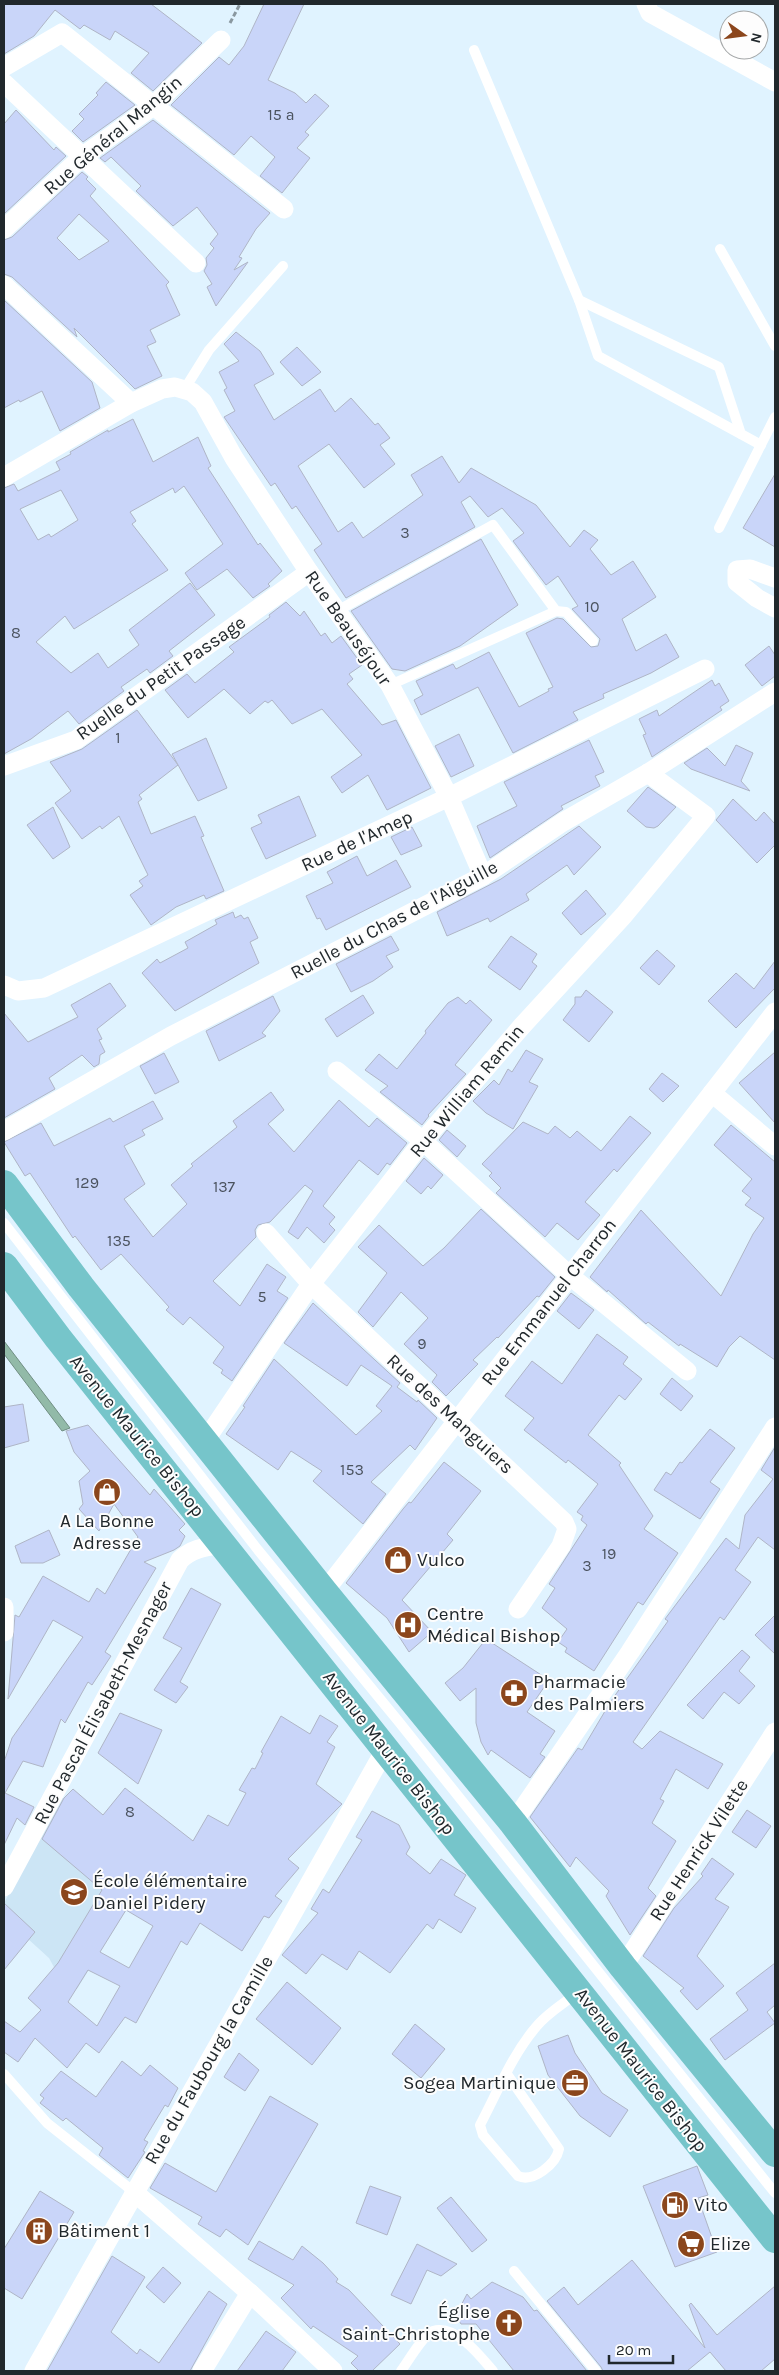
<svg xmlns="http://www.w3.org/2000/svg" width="779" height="2375" viewBox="0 0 779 2375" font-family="Karla,sans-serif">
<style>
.built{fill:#cce5f5}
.water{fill:#92baa8;stroke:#708e83}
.building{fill:#c9d5f9;stroke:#afb5c6;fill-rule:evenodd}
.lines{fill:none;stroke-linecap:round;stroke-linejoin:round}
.path{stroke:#8a98a0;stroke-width:3;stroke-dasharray:5 2.5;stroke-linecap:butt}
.lane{stroke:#fff;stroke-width:10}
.street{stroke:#fff;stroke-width:19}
.primary{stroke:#76c5ca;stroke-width:28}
.labels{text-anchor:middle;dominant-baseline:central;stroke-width:4;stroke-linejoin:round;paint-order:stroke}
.number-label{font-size:16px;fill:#4b535f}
.street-label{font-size:19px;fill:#21282c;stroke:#fdfdfd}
.poi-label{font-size:19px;fill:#21282c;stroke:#fdfdfd;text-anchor:start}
</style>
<rect width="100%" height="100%" fill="#e0f3ff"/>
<!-- built -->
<path class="built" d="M62,1797L152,1876L124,1909L120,1919L77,1989L55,1969L49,1958L4,1917V1903Z"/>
<!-- water -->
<path class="water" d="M4,1341L70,1428L62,1431L4,1354Z"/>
<!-- building -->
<g class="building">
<path d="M4,4H151L202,43L153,91L131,73L149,53L115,31L110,40L84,25L80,29L55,10L34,36L4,54Z"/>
<path d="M264,4H304L268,80L295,93L306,103L315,94L329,106L305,132L309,135L297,148L310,158L282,193L260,176L275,157L251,136L234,155L171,105L219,57L229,65L244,46Z"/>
<path d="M106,82L135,105L83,142L72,131L84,119L79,114L98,95L96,93Z"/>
<path d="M16,110L54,150L56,147L66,156L4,214V124Z"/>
<path d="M153,120L270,213L256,229L239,257L242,258L234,270L248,262L216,306L207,287L212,284L204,271L207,265L206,258L214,248L210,244L218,234L197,207L173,226L136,191L141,186L111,157L105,162L100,158Z"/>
<path d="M82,172L88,177L86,179L96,189L90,196L169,282L166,285L180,315L150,330L156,342L147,346L162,376L135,389L74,328L77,337L12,277L4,274V240L12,237ZM79,214L109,241L79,260L57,238Z"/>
<path d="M4,300L92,382L100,408L60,431L42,391L20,402L19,400L4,408Z"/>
<path d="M236,332L260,351L274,374L254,385L274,420L320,389L335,412L351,398L375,425L378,423L390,438L380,445L395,464L364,488L329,444L298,466L338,532L352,522L363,538L423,495L411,475L442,456L459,483L471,468L536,505L570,547L584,530L598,540L590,549L611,575L633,561L656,597L622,619L636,651L666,634L679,657L651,673L603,694L604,698L573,712L578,720L513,753L478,687L421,715L414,700L423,695L416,681L453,664L456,669L489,652L519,707L549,691L548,689L553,687L526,633L557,618L563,619L591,647L598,646L600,639L572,609L578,606L558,576L546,585L513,541L524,533L502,508L488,517L470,496L461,502L475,527L346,598L314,550L322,544L296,506L292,509L275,483L271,486L224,417L235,411L224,390L227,388L219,372L239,361L224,344Z"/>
<path d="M297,347L321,372L302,386L280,362Z"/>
<path d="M133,419L153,462L198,437L211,466L208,468L258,545L260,543L282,571L268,584L270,586L253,598L227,569L197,590L185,573L223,544L184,486L175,493L173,488L130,512L136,521L132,524L168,570L74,629L65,616L36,642L71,673L98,653L108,668L139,645L129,630L190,583L215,615L169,651L173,656L150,673L147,669L121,687L124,691L79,724L68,711L31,739L4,754V488L14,484L18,491L60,470L56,462L71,454L70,452L108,430V432ZM61,490L78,520L51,537L49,534L38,540L20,509Z"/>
<path d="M775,474V547L743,528Z"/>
<path d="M481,539L518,605L460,646L405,671L392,669L351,611Z"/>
<path d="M286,602L300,616L304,611L321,636L325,633L332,643L341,636L362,665L349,674L353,679L347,684L382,725L396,720L431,788L387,810L368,775L342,793L331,777L362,755L322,709L292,724L272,700L268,703L265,701L250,714L224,689L188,718L165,690L187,674L195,683L234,652L229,647L270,617L269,615Z"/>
<path d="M769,646L775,655V676L762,686L745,665Z"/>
<path d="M712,680L715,686L719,683L729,701L720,707L722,710L652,757L643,735L646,734L639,719L657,710L659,716Z"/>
<path d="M137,710L178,765L139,795L142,799L138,802L151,834L195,816L204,836L201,837L224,891L206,899L204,895L176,907L151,925L130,895L143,886L139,881L148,875L119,816L102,829L100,826L82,839L55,803L71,791L50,762L82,749Z"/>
<path d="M459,734L474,766L451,777L435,746Z"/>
<path d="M206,738L227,788L198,801L172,754Z"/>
<path d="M589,740L604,772L595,776L600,786L561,806L563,809L490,858L477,826L517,806L504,782Z"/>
<path d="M736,745L753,753L741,781L750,791L691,769L684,763L707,748L725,766Z"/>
<path d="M648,787L676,807L658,826L654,828L646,827L627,811Z"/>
<path d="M299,796L316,836L266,859L251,828L262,823L258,815Z"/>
<path d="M733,799L756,821L764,812L775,824V845L757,863L716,820Z"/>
<path d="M53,807L70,847L53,859L27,825Z"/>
<path d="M579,826L601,847L574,875L567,865L526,894L529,900L490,922L488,918L447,936L437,912L501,879Z"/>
<path d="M412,827L422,846L401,855L391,837Z"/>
<path d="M357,856L367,876L396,860L411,887L326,930L320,918L317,919L306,896L333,883L327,872Z"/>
<path d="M586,890L606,914L581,935L562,913Z"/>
<path d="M233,912L235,918L241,915L244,919L248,917L258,938L250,942L259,963L175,1011L142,973L157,959L160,963L188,948L185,942L217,924L215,920Z"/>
<path d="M391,936L399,950L386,956L393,967L373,981L351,992L336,964Z"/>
<path d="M511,936L537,954L532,962L537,966L520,990L488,967Z"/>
<path d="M657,950L675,966L659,985L640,968Z"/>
<path d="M775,961V988L736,1028L708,1001L736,973L754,989Z"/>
<path d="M110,983L126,1006L97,1029L102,1039L99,1040L105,1052L100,1055L99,1064L94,1067L82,1055L49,1078L55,1089L4,1118V1013L28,1042L78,1017L71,1005Z"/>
<path d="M586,990L613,1012L589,1042L563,1020L575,1004V997H581Z"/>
<path d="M363,995L374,1013L337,1037L325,1019Z"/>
<path d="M273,996L280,1011L262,1033L266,1036L219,1061L206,1031Z"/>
<path d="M458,997L466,1004L470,1000L492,1020L455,1065L466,1074L428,1115L429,1116L422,1125L380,1092L388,1086L365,1070L379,1054L397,1069L426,1033L425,1031L448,1003Z"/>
<path d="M526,1050L543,1059L529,1082L538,1086L513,1129L486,1113L473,1101L494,1080L499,1085L508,1069L512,1072Z"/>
<path d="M775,1052V1123L739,1083Z"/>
<path d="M164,1053L179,1082L155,1094L140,1066Z"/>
<path d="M662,1073L679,1086L663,1102L649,1089Z"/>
<path d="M271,1092L284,1110L268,1124L294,1152L339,1100L369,1127L377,1118L407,1143L390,1165L387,1163L378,1175L359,1160L323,1206L335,1217L329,1224L335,1230L324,1243L307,1227L298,1239L288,1232L313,1191L305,1185L270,1222L258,1225L255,1230L256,1237L213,1281L240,1306L267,1264L286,1277L277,1291L288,1298L232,1381L221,1373L223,1370L213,1363L224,1347L190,1317L183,1325L166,1310L169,1307L121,1254L101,1270L75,1236L73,1238L30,1173L25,1176L4,1142L41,1123L54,1146L110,1118L113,1122L153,1101L163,1119L142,1130L145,1135L124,1146L145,1184L124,1199L153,1237L187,1204L171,1185L193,1166L191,1164L237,1127L233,1121Z"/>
<path d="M630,1116L651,1133L617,1172L614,1169L585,1202L600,1215L578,1240L557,1223L545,1237L496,1193L501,1188L489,1176L492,1173L482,1164L523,1122L548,1134L555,1126L570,1138L577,1131L601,1151Z"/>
<path d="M731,1125L775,1162V1360L740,1336L729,1347L717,1367L680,1344L679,1346L648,1322L646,1324L608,1290L607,1292L590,1277L641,1210L721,1296L753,1234L764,1218L745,1205L751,1198L742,1191L752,1179L714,1145Z"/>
<path d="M447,1130L466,1146L457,1157L439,1140Z"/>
<path d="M424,1158L443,1175L431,1189L428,1186L421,1194L406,1181Z"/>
<path d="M481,1209L555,1277L539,1297L537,1296L498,1338L497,1337L473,1360L478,1364L446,1396L432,1382L437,1375L404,1344L428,1318L401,1292L373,1327L358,1312L387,1273L358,1247L379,1225L423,1266L444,1248Z"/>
<path d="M571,1293L594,1310L579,1329L557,1311Z"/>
<path d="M313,1303L400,1383L397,1387L417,1402L418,1400L437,1418L415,1450L410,1445L371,1482L386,1494L363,1524L313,1481L322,1471L291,1451L278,1470L226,1434L245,1407L243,1406L274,1359L356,1435L382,1411L376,1406L392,1386L361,1365L347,1386L284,1343Z"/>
<path d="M597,1334L628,1357L623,1364L642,1379L625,1400L619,1395L588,1435L621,1463L619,1465L653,1516L644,1529L678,1553L643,1605L638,1602L594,1671L565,1652L567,1648L558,1642L567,1629L542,1608L555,1588L549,1584L587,1525L581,1520L583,1516L577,1512L598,1484L568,1460L566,1463L524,1430L534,1418L505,1396L532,1361L562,1384Z"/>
<path d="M672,1378L693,1396L681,1411L660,1394Z"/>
<path d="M23,1404L29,1441L4,1448V1407Z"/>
<path d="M88,1425L150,1495L154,1489L185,1524L179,1530L185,1536L180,1546L174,1550L144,1562L156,1568L105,1652L111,1656L92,1685L88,1682L65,1723L61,1719L43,1767L23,1761L5,1793L34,1807L25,1825L17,1818L4,1845V1762L12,1738L83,1637L53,1620L8,1699L15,1615L19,1617L43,1576L89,1602L97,1588L105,1594L138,1537L114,1504L99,1531L79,1509L83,1504L79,1481L90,1471L74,1452L66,1431Z"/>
<path d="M710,1429L735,1448L710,1482L720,1489L700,1519L654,1490L666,1472L671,1475L680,1462L682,1463Z"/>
<path d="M775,1447V1550L758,1537L735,1570L751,1582L724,1620L720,1617L633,1742L642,1749L660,1731L723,1764L708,1789L676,1769L660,1799L664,1801L652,1823L676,1841L648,1888L656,1896L630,1935L606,1896L609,1891L576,1857L570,1867L530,1817L578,1748L582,1750L611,1701L668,1621L665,1619L726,1538L739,1549L745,1515L773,1479L761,1470Z"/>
<path d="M444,1462L481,1491L447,1534L453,1540L402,1600L432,1632L409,1652L387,1618L346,1583L403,1509L409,1502L411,1503Z"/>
<path d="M49,1530L60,1555L43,1563H21L15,1546Z"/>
<path d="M191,1588L221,1604L180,1682L188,1687L176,1703L154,1690L182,1648L163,1638Z"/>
<path d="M775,1615V1654L755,1635Z"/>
<path d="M486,1639L549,1680L527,1712L555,1731L540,1754L545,1757L530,1778L491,1750L488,1755L481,1742L476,1723V1688L460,1701L445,1683L463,1668Z"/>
<path d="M742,1650L750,1657L739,1671L755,1686L739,1704L724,1692L703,1719L687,1705Z"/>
<path d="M120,1713L162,1730L138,1784L98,1753Z"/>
<path d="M320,1715L338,1726L327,1742L335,1747L316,1784L342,1804L288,1859L299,1868L275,1896L282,1901L269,1918L264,1916L242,1951L200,1923L187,1945L181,1941L136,2023L125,2017L99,2053L86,2043L67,2068L35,2038L18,2062L4,2052V2021L20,2032L41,2010L28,1998L58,1963L102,1890L42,1839L64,1798L73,1789L103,1815L125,1788L193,1841L208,1815L228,1826L246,1793L239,1790L252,1768L255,1769L263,1753L261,1752L281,1716L310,1734ZM126,1910L153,1926L129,1968L100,1952ZM88,1970L120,1986L97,2026L68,2002Z"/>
<path d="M747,1810L771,1826L756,1848L732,1832Z"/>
<path d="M372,1811L399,1825L410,1847L406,1854L430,1874L441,1859L466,1875L454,1895L476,1908L461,1933L439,1919L433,1929L427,1924L390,1973L359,1951L347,1970L322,1954L306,1974L282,1955L318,1913L311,1909L323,1889L329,1893L362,1840L356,1837Z"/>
<path d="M712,1858L734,1874L715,1899L729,1907L697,1956L724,1986L697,2010L680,1991L684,1988L643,1956L674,1908L703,1876L701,1874Z"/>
<path d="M4,1903L35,1932L4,1970Z"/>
<path d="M775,1963V2005L767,2012L775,2023L725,2060L710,2039L748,2010L736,1993Z"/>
<path d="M287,1982L341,2028L312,2065L256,2019Z"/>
<path d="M415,2024L445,2049L421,2078L392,2054Z"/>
<path d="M568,2035L575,2053L602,2093L628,2110L610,2137L580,2116L548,2075L538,2046Z"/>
<path d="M239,2053L259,2070L245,2091L224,2077Z"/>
<path d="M122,2061L141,2076L150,2065L178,2088L168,2107L165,2105L144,2140L148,2142L143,2151L145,2152L128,2178L99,2155L103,2148L66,2118L63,2121L40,2103L44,2098L40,2095L61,2071L96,2097Z"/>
<path d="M270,2096L318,2124L248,2245L226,2229L220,2237L198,2224L202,2217L150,2188L165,2163L216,2192Z"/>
<path d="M697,2166L708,2195L698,2198L717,2252L675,2267L643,2186Z"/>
<path d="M370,2186L401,2197L387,2235L356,2223Z"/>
<path d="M40,2191L74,2212L22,2299L4,2288V2249Z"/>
<path d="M451,2197L487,2240L472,2252L437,2208Z"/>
<path d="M259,2241L293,2260L302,2246L323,2263L338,2279L336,2282L349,2290L400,2344L372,2371H359L351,2363L358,2356L313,2326L311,2329L281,2298L294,2285L248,2259Z"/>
<path d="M417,2244L457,2264L441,2276L427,2270L411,2304L391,2295Z"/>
<path d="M112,2256L145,2277L111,2332L137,2354L140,2349L159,2363L209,2291L227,2304L190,2371H47Z"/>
<path d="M632,2260L705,2348L689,2305L691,2303L717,2335L775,2286V2359L761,2371H726L710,2352L687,2371H603L601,2367L547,2301L564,2287L578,2305Z"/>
<path d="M163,2267L181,2283L164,2303L146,2287Z"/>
<path d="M492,2282L523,2297L534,2311L537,2310L587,2371H514L476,2324H461L458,2319L457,2313L467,2294L471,2299Z"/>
<path d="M266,2331L296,2352L282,2371H237Z"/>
</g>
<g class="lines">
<!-- path -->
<path class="path" d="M230,23L240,4"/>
<!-- lane -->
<g class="lane">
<path d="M474,50L579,300L598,356L761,445"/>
<path d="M720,249L775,346"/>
<path d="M579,300L719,367L741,434"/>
<path d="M184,390L209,350L283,266"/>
<path d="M719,528L775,417"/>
<path d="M337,611L493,525L556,611L566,612L593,641"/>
<path d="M390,685L556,611"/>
<path d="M4,1223L258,1550L399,1722L775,2193"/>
<path d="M4,2074L47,2123L134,2192"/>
<path d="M507,2074L559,2149C556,2164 533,2183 518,2176L483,2135L480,2125C497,2093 512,2055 536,2027C547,2013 565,2003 578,1992"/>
<path d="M514,2271L596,2371"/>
<path d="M401,2371C407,2363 424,2334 433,2331C456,2324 481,2357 493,2371"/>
</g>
<!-- street -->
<g class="street">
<path d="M646,4L650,13L775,82"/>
<path d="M4,67L62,33L284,209"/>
<path d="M4,83L196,263"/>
<path d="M4,229L83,156L153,106L221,40"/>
<path d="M4,285L131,403"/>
<path d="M4,477L131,403L162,389L175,387L192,392L203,402L234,458L309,572L390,685L449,797L483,876"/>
<path d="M775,578L750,569L737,570V582L757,598L775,608"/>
<path d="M4,766L76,740L309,572"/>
<path d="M4,985L18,991L44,988L449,797L705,669"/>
<path d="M337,1071L423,1141L569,1275L687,1371"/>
<path d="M712,1093L775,1146"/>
<path d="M4,1131L171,1036L483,876L563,822L648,773L775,692"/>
<path d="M266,1233L311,1284L564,1522L567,1529L561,1546L518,1609"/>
<path d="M205,1441L311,1284L423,1141L522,1026L624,915L706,816L648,773"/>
<path d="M324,1592L775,1012"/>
<path d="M4,1607V1632"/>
<path d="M513,1823L630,1652L775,1427"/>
<path d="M4,1887L180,1560C193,1548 206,1547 223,1544"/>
<path d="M623,1967L775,1732"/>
<path d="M134,2192L250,2293L333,2371"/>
<path d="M34,2371L385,1750"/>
<path d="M202,2371L250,2293"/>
</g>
<!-- primary -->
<g class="primary">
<path d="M4,1184L81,1287L324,1592L513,1823L623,1967L775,2153"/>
<path d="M4,1266L58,1338L775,2239"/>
</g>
</g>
<!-- icons -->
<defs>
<g id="shop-disc" transform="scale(1.4375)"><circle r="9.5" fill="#8b461c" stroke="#fdfdfd"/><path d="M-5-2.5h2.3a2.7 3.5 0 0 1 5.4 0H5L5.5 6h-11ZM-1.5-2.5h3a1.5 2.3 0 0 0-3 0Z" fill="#fff"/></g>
<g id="hospital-disc" transform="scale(1.4375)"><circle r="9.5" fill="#8b461c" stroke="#fdfdfd"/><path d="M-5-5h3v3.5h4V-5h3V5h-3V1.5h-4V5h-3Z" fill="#fff"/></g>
<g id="pharmacy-disc" transform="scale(1.4375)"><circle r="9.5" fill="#8b461c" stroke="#fdfdfd"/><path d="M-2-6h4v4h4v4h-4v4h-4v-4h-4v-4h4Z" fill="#fff"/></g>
<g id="school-disc" transform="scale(1.4375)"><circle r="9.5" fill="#8b461c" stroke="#fdfdfd"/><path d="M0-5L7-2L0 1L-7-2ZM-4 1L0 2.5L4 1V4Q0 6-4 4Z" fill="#fff"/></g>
<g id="office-disc" transform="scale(1.4375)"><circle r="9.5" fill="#8b461c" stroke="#fdfdfd"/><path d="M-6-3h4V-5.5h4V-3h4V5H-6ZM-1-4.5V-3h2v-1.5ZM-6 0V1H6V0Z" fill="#fff"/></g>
<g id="fuel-disc" transform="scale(1.4375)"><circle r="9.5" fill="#8b461c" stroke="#fdfdfd"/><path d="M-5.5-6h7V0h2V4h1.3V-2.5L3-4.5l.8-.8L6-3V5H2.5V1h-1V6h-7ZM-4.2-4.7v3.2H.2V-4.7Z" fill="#fff"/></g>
<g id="building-disc" transform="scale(1.4375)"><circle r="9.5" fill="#8b461c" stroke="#fdfdfd"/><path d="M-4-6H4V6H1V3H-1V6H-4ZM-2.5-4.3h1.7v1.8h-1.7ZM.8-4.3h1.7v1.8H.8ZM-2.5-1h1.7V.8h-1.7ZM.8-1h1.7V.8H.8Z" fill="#fff"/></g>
<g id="supermarket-disc" transform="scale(1.4375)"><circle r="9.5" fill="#8b461c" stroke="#fdfdfd"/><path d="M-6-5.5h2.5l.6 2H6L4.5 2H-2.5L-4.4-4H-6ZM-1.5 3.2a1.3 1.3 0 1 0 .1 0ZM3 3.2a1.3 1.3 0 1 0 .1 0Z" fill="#fff"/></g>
<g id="church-disc" transform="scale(1.4375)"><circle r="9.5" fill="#8b461c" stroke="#fdfdfd"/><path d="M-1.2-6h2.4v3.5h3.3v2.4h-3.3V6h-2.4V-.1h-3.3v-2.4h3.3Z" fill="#fff"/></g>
</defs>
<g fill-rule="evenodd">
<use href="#shop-disc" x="107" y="1492"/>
<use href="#shop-disc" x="398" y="1560"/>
<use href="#hospital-disc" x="408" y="1625"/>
<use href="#pharmacy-disc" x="514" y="1693"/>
<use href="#school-disc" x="74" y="1892"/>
<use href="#office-disc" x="575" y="2083"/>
<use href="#fuel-disc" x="675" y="2205"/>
<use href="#building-disc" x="39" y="2231"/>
<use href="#supermarket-disc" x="691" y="2244"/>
<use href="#church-disc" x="509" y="2323"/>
</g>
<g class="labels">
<!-- number labels -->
<g class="number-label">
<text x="281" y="114">15 a</text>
<text x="405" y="532">3</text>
<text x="592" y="606">10</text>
<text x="16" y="632">8</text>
<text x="118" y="737">1</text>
<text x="87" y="1182">129</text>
<text x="224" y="1186">137</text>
<text x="119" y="1240">135</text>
<text x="262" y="1296">5</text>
<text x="422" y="1343">9</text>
<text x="352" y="1469">153</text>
<text x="609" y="1553">19</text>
<text x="587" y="1565">3</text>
<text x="130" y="1811">8</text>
</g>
<!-- street labels -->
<g class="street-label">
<text transform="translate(113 135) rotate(-40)">Rue Général Mangin</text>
<text transform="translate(348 628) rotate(55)">Rue Beauséjour</text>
<text transform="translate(161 678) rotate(-35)">Ruelle du Petit Passage</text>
<text transform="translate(357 841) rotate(-25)">Rue de l'Amep</text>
<text transform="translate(394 920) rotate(-28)">Ruelle du Chas de l'Aiguille</text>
<text transform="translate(467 1091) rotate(-50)">Rue William Ramin</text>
<text transform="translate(549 1302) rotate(-52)">Rue Emmanuel Charron</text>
<text transform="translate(450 1414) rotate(43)">Rue des Manguiers</text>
<text transform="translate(137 1436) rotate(51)">Avenue Maurice Bishop</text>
<text transform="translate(103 1703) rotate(-62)">Rue Pascal Élisabeth-Mesnager</text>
<text transform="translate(389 1753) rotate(52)">Avenue Maurice Bishop</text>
<text transform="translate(699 1850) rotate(-57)">Rue Henrick Vilette</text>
<text transform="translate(209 2060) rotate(-60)">Rue du Faubourg la Camille</text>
<text transform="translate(641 2070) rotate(52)">Avenue Maurice Bishop</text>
</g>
<!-- poi labels -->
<g class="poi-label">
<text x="107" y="1521" text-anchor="middle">A La Bonne<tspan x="107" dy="22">Adresse</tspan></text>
<text x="417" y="1560">Vulco</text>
<text x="427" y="1614">Centre<tspan x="427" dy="22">Médical Bishop</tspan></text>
<text x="533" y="1682">Pharmacie<tspan x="533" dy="22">des Palmiers</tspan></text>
<text x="93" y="1881">École élémentaire<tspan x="93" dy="22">Daniel Pidery</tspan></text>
<text x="556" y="2083" text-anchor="end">Sogea Martinique</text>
<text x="694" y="2205">Vito</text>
<text x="58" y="2231">Bâtiment 1</text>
<text x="710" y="2244">Elize</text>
<text x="490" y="2312" text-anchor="end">Église<tspan x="490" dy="22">Saint-Christophe</tspan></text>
</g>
</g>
<!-- border -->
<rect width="779" height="2375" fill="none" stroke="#21282c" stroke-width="10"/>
<!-- north arrow -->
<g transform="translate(744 35) rotate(104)"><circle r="24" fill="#fdfdfd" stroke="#a5a8a9"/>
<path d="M0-4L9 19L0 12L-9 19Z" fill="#8b461c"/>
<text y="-8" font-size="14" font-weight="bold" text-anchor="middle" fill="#21282c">N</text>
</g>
<!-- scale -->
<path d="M609 2355v8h64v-8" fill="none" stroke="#21282c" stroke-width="2.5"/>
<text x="616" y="2355" font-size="15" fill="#21282c" stroke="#fdfdfd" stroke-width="4" paint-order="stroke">20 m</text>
</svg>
